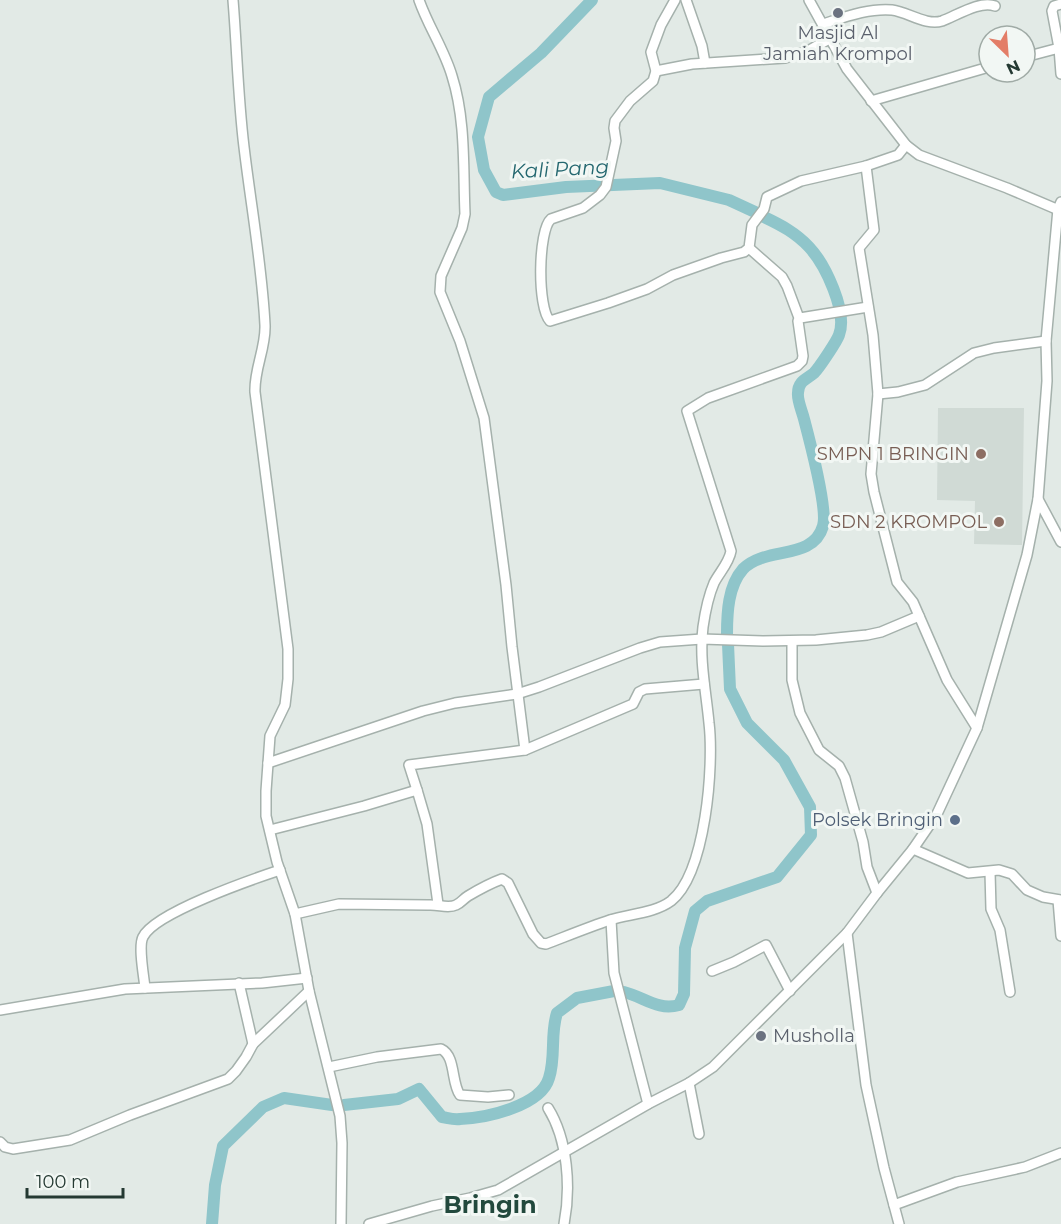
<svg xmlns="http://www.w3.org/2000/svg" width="1061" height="1224" viewBox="0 0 1061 1224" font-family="Montserrat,sans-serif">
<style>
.built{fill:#d0dad5}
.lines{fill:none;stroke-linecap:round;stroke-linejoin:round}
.river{stroke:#8fc5ca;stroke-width:12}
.minor-casing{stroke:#a5b1ac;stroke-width:12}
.minor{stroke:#fff;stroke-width:9}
.worship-dot{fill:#6b7280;stroke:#f2f7f4;stroke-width:2}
.education-dot{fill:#8d6e63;stroke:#f2f7f4;stroke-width:2}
.service-dot{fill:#5c6f8a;stroke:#f2f7f4;stroke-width:2}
.labels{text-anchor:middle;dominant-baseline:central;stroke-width:6;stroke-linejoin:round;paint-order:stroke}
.worship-label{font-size:18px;fill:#5b616d;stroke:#f2f7f4}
.education-label{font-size:18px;fill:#785e54;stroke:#f2f7f4;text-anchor:end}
.service-label{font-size:18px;fill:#4e5e75;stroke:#f2f7f4;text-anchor:end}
.water-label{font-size:20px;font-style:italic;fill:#24676f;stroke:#f2f7f4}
.district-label{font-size:24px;font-weight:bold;fill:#22493d;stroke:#f2f7f4}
</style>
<rect width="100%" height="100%" fill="#e2eae6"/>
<!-- built -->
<path class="built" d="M938,408H1024L1022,545L974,544L975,501L937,500Z"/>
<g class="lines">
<!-- river -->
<g class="river">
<path d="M592,0L541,53L489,97L478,137L484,170L496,192L503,195L566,187L660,183L729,200L755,212"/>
<path d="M727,634C727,613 728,586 743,569C765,546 813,561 823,526C828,510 809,438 804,419C802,411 797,400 798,393C798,381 807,379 814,373C819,368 837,341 839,335C848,312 825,264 809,247C796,233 781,225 764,217"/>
<path d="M624,992C644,997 658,1011 679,1005L684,994L685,948L695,911L707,901L777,877L811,835L810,807L784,760L747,723L730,689L728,644"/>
<path d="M344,1105L398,1099L419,1089L442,1117C448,1118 454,1120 460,1119C486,1118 541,1106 549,1078C556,1057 550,1034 557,1013L577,998L614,991"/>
<path d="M212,1224L215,1185L223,1146L263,1107L284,1098L332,1105"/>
</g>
<!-- minor casing -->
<g class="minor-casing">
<g id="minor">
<path d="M233,0C237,49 238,98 244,147C251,206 262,265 265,325C266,348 254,369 255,392L288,649V679L285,705L270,736L266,791V816L277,862L295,914L309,991L340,1116L342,1143L341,1224"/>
<path d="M419,0C428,26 444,49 452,76C466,120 463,169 465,214L462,228L441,276L440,292L460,341L484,418L506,585L512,647L525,750"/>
<path d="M675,0L661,25L651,52L656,71L653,81L630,101L615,121L614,128L616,141L606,187L600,195L583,208L551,219C538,230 537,308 550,321L608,303L647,289L673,275L721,258L744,252L749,248L752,225L764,209L767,197L801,181L866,166L898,155L906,145"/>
<path d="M686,0L702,46L705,63"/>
<path d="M809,0L847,69L906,145L919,155L1007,188L1061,211"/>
<path d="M823,24C845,17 869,8 892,10C908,12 926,26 942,21C956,16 980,0 995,6"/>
<path d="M1059,48L1052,11L1054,6L1061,4"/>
<path d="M1025,57L1059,48L1061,74"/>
<path d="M656,71L692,64L785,58L808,51L829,39"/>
<path d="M871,101L989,67"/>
<path d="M866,166L874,230L859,248L873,335L878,394L871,474L874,492L897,582L913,602L947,680L977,728"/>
<path d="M749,248L782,277L787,286L799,318"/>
<path d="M878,394L898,392L925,385L974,353L994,348L1046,341"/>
<path d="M1038,499L1061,542"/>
<path d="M792,641V680L800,713L819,750L839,766L845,778L863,842L867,867L877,893"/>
<path d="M268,763L423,711L455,703L517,694L539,687L640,648L660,642L702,639L763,641L816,640L867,635L881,632L919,616"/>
<path d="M417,790L409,765L525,750L633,704L639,692L645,689L704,684"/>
<path d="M270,830L364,806L417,790L427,824L438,904"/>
<path d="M913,849L968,873L999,870L1012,874L1027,890L1043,897L1061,900"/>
<path d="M990,872L991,909L1000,930L1010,992"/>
<path d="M1058,900L1061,936"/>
<path d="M295,914L339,904L428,905C438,904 448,909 456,905C461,903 463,899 468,896C478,890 491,883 502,879L508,883L533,934L541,943L546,944C567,936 589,927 610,920C629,914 655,913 671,901C706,873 714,765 709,723C706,691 699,659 703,627C705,613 708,597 714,583C719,573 729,563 731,551L687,411L708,398L797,366L802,361L803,356L798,321L800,318L868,307"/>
<path d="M611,920L614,973L648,1104"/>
<path d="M847,933L866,1085L884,1168L899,1224"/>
<path d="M712,971L734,962L766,945L790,991"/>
<path d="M239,983L253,1044"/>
<path d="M145,988C144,977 138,946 143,937C154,913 253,879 280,870"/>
<path d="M0,1010L125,989L262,983L307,978"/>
<path d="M329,1067L377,1057L441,1049C456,1056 451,1083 460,1095L488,1097L509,1095"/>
<path d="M689,1083L699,1134"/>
<path d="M548,1108C568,1140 571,1188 564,1224"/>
<path d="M0,1142L5,1147L13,1149L70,1140L130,1115L228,1079L236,1071L246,1057L253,1044L309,991"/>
<path d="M894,1205L957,1182L1025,1167L1061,1153"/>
<path d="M369,1224L432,1206L470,1198L498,1190L648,1104L689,1083L713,1067L847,933L877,893L913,849L937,814L977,728L1027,555L1038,499L1047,381L1046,341L1058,209L1061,202"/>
</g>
</g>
<!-- minor -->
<use href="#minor" class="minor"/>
</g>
<!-- markers -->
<g class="worship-dot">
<circle cx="838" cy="13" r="6"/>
<circle cx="761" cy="1036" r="6"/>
</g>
<g class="education-dot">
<circle cx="981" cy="454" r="6"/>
<circle cx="999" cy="522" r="6"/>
</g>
<circle class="service-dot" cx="955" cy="820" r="6"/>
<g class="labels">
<!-- worship labels -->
<g class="worship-label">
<text x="838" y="33">Masjid Al<tspan x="838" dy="21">Jamiah Krompol</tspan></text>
<text x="773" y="1036" text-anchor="start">Musholla</text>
</g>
<!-- education labels -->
<g class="education-label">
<text x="969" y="454">SMPN 1 BRINGIN</text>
<text x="987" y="522">SDN 2 KROMPOL</text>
</g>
<!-- service labels -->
<g class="service-label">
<text x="943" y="820">Polsek Bringin</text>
</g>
<!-- water labels -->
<g class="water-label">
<text transform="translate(560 169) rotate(-3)">Kali Pang</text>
</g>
<!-- district labels -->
<g class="district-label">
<text x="490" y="1204">Bringin</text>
</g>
</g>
<!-- north arrow -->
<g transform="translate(1007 54) rotate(155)"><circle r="28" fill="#f2f7f4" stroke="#a0aba6" stroke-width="1.5"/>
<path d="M0-4.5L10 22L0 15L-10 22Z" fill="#e37d67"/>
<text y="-9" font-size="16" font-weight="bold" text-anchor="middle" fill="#243932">N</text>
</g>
<!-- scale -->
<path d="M27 1188v9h96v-9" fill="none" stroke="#243932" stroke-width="3"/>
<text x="36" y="1188" font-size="18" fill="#243932" stroke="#f2f7f4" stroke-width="4.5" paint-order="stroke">100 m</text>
</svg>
